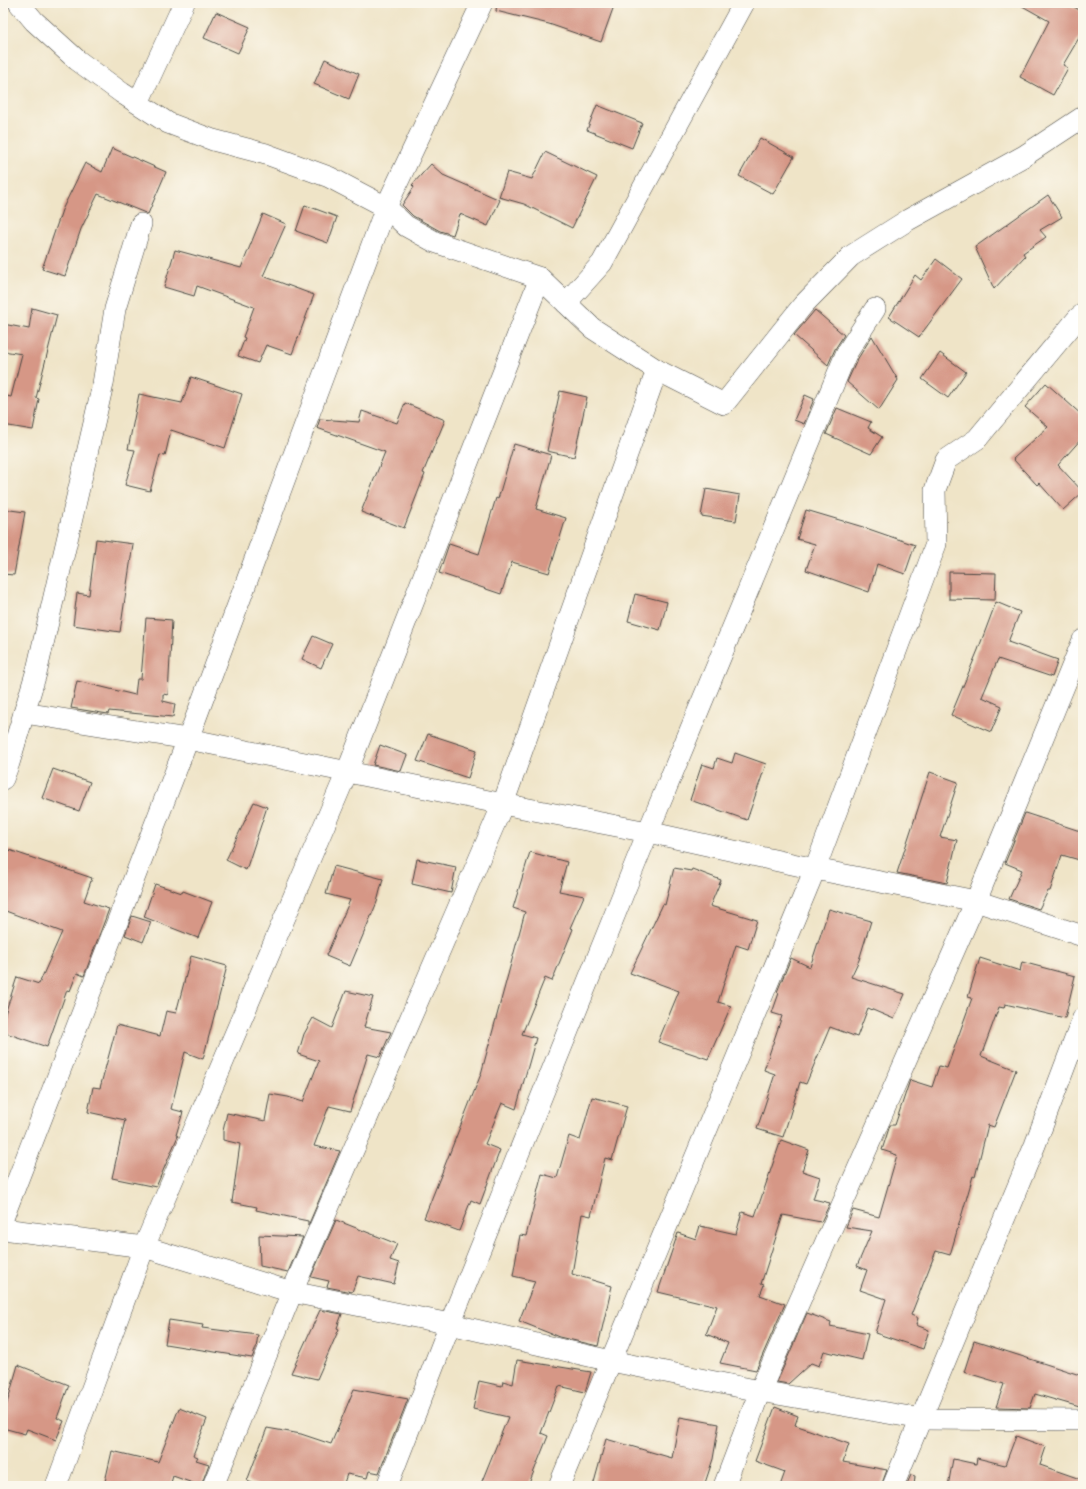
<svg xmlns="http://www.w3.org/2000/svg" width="1086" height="1489" viewBox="0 0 1086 1489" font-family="'Patrick Hand',sans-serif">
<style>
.building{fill:#d69786}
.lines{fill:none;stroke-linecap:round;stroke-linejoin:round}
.minor-casing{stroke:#484742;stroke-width:22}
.minor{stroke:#fff;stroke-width:21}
</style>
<rect width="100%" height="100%" fill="#fbf7ec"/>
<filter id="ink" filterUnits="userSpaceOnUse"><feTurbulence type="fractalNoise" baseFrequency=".025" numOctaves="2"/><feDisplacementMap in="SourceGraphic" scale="8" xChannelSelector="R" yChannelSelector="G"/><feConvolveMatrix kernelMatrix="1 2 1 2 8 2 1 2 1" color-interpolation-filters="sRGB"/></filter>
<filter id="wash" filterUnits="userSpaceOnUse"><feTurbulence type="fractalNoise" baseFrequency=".012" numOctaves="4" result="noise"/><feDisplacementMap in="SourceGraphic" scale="16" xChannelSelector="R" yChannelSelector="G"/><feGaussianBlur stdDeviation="0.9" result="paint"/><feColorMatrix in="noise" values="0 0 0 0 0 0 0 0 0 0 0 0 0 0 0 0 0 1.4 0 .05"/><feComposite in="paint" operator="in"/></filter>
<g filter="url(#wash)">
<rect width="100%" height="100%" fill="#efe4c7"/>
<g id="blocks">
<!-- building -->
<g class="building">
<path d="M497,3H615L601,42L549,24L496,11Z"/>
<path d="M1017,3H1067L1083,12V31L1063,65L1068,68L1053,95L1020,77L1049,21Z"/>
<path d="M216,12L250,27L238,53L204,38Z"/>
<path d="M325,59L359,74L349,99L314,84Z"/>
<path d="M597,105L642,123L632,148L587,130Z"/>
<path d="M760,138L794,157L773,194L739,176Z"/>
<path d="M112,148L166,172L148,214L98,194L81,229L65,276L42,269L62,210L85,163L102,172Z"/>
<path d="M545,152L597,177L572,228L524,204L499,197L507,172L532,179Z"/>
<path d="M431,164L443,175L500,200L488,226L460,214L453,235L440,231L413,216L402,205L414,187L412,185Z"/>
<path d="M1048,195L1062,217L1040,230L1046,237L1023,253L1025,256L994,289L975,247Z"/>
<path d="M305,205L337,217L328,243L296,231Z"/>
<path d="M263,214L286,224L263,276L314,295L292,354L266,345L258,363L238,356L245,338L243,337L254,307L197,286L194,296L164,287L175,250L241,268Z"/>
<path d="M936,259L962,279L919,337L889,317L915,275L921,280Z"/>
<path d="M32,308L57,315L36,398L39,399L33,430L3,425V395L11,397L22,354L3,351V324L29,329Z"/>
<path d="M815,310L844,335L835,349L828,365L794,335Z"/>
<path d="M872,336L898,380L879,410L847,382L857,360Z"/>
<path d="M940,353L966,372L948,398L922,379Z"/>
<path d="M191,377L242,394L225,448L171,430L165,456L160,455L150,491L125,485L135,450L128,449L139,394L182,403Z"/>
<path d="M1046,383L1083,416V437L1058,465L1083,492L1063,510L1039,483L1037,485L1013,459L1048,427L1025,407Z"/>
<path d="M560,391L587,397L574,457L547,451Z"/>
<path d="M805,395L814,399L804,424L794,420Z"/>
<path d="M405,403L445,420L423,473L425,474L404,528L361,512L385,452L317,428L320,419L359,422L362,411L397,423Z"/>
<path d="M837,408L871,422L868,428L882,437L871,454L826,434Z"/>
<path d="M514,444L551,455L536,509L566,518L549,573L512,562L501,594L439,573L449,544L479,554L496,498L498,499Z"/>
<path d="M706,489L740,495L736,521L701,516Z"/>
<path d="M3,509L25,512L14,575L3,574Z"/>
<path d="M806,510L863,527L915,545L905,574L877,564L869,592L806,570L815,544L797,539Z"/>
<path d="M96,539L133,544L120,632L73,625L77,593L89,595Z"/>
<path d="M949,572L996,573L995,600L949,599Z"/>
<path d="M635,594L667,602L660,630L628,621Z"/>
<path d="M996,602L1020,612L1008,642L1058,660L1052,677L998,659L982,697L1002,706L991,732L951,715L978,650Z"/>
<path d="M146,618L172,620L168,695L163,694V701L175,704L173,717L109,711L108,714L71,708L77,681L135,695L137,679H141Z"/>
<path d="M313,636L332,644L321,668L302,659Z"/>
<path d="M428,734L477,750L468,778L417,761Z"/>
<path d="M380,745L407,755L401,771L373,765Z"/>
<path d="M735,753L766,764L747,820L690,800L702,764L714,768L717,758L732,763Z"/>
<path d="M53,769L90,782L79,811L42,798Z"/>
<path d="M930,772L958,782L940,837L957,840L947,883L897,873Z"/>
<path d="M254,802L267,807L246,870L226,860Z"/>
<path d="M1025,813L1083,832V861L1062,855L1050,891H1048L1039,909L1009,899L1022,870L1005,863Z"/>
<path d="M3,848L92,878L84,901L109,909L84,976L77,973L70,991L67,990L47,1047L3,1032V1020L17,977L39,984L62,932L3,910Z"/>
<path d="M530,852L567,862L559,891L584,896L570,928L573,929L552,981L545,978L522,1034L536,1038L516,1109L502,1103L485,1144L500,1150L480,1204L471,1200L459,1231L424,1218L481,1074L525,912L513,908Z"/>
<path d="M417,859L456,867L451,893L412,884Z"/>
<path d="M334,866L383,879L377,902L350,966L326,956L350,900L326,894Z"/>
<path d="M674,868L691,871L692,869L721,880L710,906L757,920L748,949L736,945L718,1002L731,1006L708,1059L658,1042L679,991L630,973L663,904L665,905Z"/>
<path d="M155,884L182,893L183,891L212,902L198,938L144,917Z"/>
<path d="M829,909L871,921L859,960L851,977L905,994L894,1019L868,1008L857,1037L830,1027L806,1084L800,1082L783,1137L757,1129L775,1074L764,1070L782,1016L772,1013L779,993L777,992L791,958L810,967Z"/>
<path d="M132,916L151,922L143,942L125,935Z"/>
<path d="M191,956L227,966L203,1059L185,1052L171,1109L183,1112L176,1135L178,1136L156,1187L112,1178L125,1120L88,1112L93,1087L100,1088L117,1025L160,1036L166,1011L176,1013Z"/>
<path d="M980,958L1020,971L1022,962L1075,976L1065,1018L1005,1004L1004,1008L999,1007L981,1056L1016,1070L994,1127L988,1125L975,1177L973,1176L950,1255L936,1251L911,1315L918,1318L916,1325L929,1330L923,1349L875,1333L886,1299L860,1290L867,1270L857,1266L872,1231L846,1227L853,1210L879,1217L897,1155L882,1150L890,1125H895L910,1080L932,1087L939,1066L947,1068L972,998L968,997Z"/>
<path d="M346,991L373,997L364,1027L391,1032L380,1057L368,1054L350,1111L329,1106L314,1146L340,1151L308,1226V1221L256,1210L257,1207L232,1202L240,1144L223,1140V1131L227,1113L265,1121L270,1094L288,1097L303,1102L319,1061L298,1054L304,1034L313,1018L332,1028Z"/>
<path d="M592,1097L627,1106L612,1160L605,1158L591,1216L582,1214L572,1274L612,1286L598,1346L559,1337L519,1321L535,1281L513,1276L520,1235L526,1236L542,1174L557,1178L569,1136L580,1140Z"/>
<path d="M781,1140L809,1150L802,1171L820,1177L813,1199L830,1203L821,1222L783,1215L761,1284L764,1285L760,1295L785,1304L756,1370L720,1363L728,1343L706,1334L717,1306L658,1292L678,1233L696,1239L700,1226L736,1234L742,1212L755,1216Z"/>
<path d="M336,1220L397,1244L390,1260L399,1263L394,1284L358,1276L352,1292L327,1287L329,1281L311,1277Z"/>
<path d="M259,1235L303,1237L288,1272L260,1266Z"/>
<path d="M320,1310L342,1314L337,1328L339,1329L317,1379L291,1373Z"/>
<path d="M807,1313L831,1322L830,1326L868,1334L862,1360L824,1351L819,1366L811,1363L788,1384L777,1382Z"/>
<path d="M169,1320L203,1325L202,1328L258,1335L256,1348L252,1358L165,1344Z"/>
<path d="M974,1341L1083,1376V1408L1035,1394L1030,1408L996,1407L1004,1384L964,1372Z"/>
<path d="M517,1360L591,1372L585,1392L559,1386L541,1433L548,1436L528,1486H480L508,1417L473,1409L479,1381L502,1386L503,1381L513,1384Z"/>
<path d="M18,1365L69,1385L57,1418L64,1421L56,1440L27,1429L25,1434L3,1428V1417Z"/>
<path d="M354,1389L408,1399L379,1473L369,1471L367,1478L347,1474L343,1486H259L247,1481L267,1428L301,1434L331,1444Z"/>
<path d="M775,1407L798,1416L795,1425L849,1444L843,1462L887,1470L881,1486H780L785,1472L755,1461Z"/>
<path d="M179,1408L207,1419L193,1455L198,1457L196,1460L209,1464L201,1486L173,1476L170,1486H104L112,1451L158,1462Z"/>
<path d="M680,1417L719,1424L713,1459L704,1486H593L606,1439L672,1458Z"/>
<path d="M1016,1436L1046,1447L1040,1465L1083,1480V1486H948L953,1459L976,1464L977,1458L1005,1465Z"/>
<path d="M911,1475L915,1476L914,1486H906Z"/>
</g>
</g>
</g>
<g filter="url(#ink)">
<use href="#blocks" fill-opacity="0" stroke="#484742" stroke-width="1"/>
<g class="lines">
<!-- minor casing -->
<g class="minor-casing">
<g id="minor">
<path d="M19,3L34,21L77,60L122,93L168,123L213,140L266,154L329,177L386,207L406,226L435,242L540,278L592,328L657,370L724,404L803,305L851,256L908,220L1024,156L1083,117"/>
<path d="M138,103L184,3"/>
<path d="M566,303L602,263L744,3"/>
<path d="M24,713L188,739L503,804L648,832L815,869L976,901L1083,936"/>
<path d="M3,779L9,763L37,670L103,384L115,309L141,224"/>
<path d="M3,1218L188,739L386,207L482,3"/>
<path d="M3,1229L144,1247L292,1292L450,1324L611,1361L760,1391L922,1419L1083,1420"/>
<path d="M56,1486L144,1247L347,772L540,278"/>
<path d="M213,1486L292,1292L503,804L657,370"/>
<path d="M387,1486L450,1324L648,832L846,354L875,309"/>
<path d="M559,1486L815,869L936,544L935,490L946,460L977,439L1078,318L1083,314"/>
<path d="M724,1486L760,1391L976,901L1083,640"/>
<path d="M893,1486L1035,1145L1083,1018"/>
</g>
</g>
<!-- minor -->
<use href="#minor" class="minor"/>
</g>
</g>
<!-- margin -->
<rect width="1086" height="1489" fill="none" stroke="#fbf7ec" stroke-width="16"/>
</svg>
